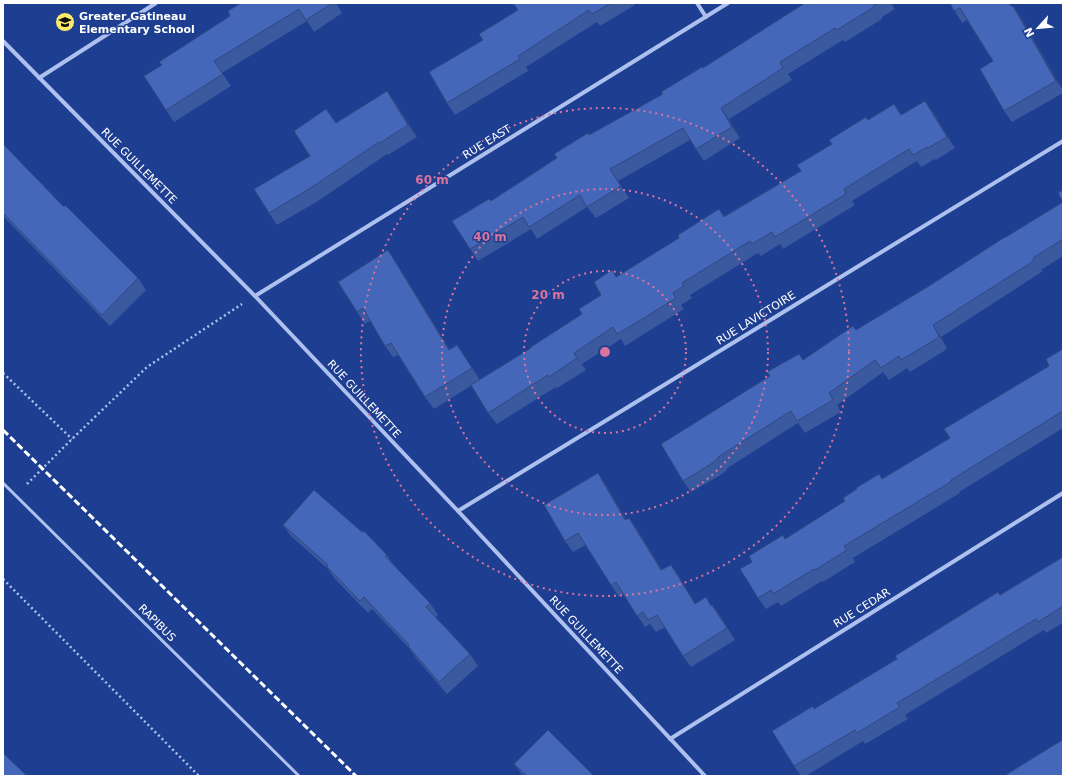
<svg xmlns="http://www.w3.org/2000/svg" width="1066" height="779" viewBox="0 0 1066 779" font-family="'DejaVu Sans',sans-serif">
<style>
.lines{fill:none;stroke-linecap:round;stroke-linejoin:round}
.path{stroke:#adc0ee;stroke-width:2.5;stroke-dasharray:2 3;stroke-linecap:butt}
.service{stroke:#adc0ee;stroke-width:3}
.minor{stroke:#adc0ee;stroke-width:4}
.rail{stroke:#fff;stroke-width:3;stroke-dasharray:7 3;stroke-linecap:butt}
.wall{fill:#3b599f}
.shaded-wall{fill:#304882}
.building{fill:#4567b9;stroke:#304882}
.ring{fill:none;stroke:#da749d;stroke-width:2;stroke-dasharray:2 4}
.labels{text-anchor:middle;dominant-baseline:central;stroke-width:3;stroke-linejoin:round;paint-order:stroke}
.poi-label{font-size:11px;font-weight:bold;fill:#fff;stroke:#1d3e91;text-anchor:start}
.street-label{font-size:11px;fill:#fff;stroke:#1d3e91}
.centre{fill:#da749d;stroke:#1d3e91;stroke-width:2}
.ring-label{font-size:12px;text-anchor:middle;font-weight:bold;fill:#da749d;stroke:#1d3e91;stroke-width:3;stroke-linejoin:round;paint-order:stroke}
</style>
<rect width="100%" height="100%" fill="#1d3e91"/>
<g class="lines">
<!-- path -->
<g class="path">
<path d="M3,373L72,439"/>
<path d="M27,484L72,439L147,367L242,304"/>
<path d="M3,579L199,776"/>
</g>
<!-- service -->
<path class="service" d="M3,483L299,776"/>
<!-- minor -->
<g class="minor">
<path d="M697,3L706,17"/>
<path d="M3,41L255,296L458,511L705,776"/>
<path d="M39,78L156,3"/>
<path d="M255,296L728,3"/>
<path d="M458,511L1063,141"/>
<path d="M670,739L1063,493"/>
</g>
<!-- rail -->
<path class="rail" d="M3,430L356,776"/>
</g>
<!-- wall -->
<g class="wall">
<path d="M241,3H336L342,13L314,32L307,21L222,73L231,86L174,122L166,110L162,65L230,16Z"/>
<path d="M513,3H634L635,5L600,26L597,22L526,67L528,71L455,115L447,103L483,40L518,10Z"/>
<path d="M805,3H891L895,9L882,17V19L845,42L843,40L788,74L792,80L729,119L740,138L704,161L690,140L618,181L629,198L596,218L587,207L537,239L531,229L478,261L470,249L491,201L557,158L589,135L663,94Z"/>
<path d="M950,3L1013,6L1021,17L1063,90V93L1012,122L1004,111L993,61L967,20L962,23Z"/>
<path d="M395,102L417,137L388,155L387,154L318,201L277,225L269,213L310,156L336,123Z"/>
<path d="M933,112L955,148L936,160L935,159L921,167L917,161L852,201L855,205L783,249L780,244L761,256L758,253L690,295L692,298L681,305L684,309L652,329L625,346L621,339L582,364L586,370L557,388L556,387L497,424L488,413L531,348L582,314L601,295L617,277L679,238L719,209L724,216L801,171L832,144L868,120L902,115Z"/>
<path d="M3,144L64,207L138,278L146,290L110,326L3,216Z"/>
<path d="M1063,202V256L1041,270L1043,271L1037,275L941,337L947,348L944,351L910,372L907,368L889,380L883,372L837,405L841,412L805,433L798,423L726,469L727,470L719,476L691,492L683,481L770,376L799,354L803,360L856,330L929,286L1006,237Z"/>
<path d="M396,262L450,350L457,345L480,380L434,409L425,397L398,355L393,357L385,346L370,321L365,324L357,312Z"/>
<path d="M1063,349V428L959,492L960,493L853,558L855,562L823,582L822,581L781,606L778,602L766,609L758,598L752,562L785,539L845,501L857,489L879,474L882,479L950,438L1049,366Z"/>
<path d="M606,485L626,519L637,529L662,570L671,565L679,576L695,603L712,605L721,617L735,640L691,667L683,656L665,627L656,632L650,624L645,627L623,594L619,597L611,585L586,545L573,552L565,541Z"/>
<path d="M283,525L387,555L393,564L430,603L438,615L436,617L470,654L478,666L447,694L416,658L409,648L372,609L368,613L335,579L328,569L291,536Z"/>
<path d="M1063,557V623L1046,633L1044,630L905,715L908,719L865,744L863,741L806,776H801L794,766L814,709L897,659Z"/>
<path d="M514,764L594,776H523Z"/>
</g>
<!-- shaded-wall -->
<g class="shaded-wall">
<path d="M1013,6L1021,17L1063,90L1056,81Z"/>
<path d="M387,91L395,102L417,137L408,125Z"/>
<path d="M925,101L933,112L955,148L947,137Z"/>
<path d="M721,108L729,119L740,138L732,127Z"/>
<path d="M388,250L396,262L457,362L449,350Z"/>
<path d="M933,325L941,337L947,348L939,336Z"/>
<path d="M457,345L466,357L480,380L472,368Z"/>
<path d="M574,353L582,364L586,370L577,358Z"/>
<path d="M598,473L606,485L633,532L625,520Z"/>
<path d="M629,518L637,529L670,582L661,570Z"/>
<path d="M671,565L679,576L703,615L695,604Z"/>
<path d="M712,605L721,617L735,640L727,628Z"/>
</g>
<!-- building -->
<g class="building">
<path d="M241,3H332L306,20L299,9L214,61L223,74L166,110L144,76L162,65L159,62L230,16L228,11Z"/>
<path d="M513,3H611L592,14L589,10L518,56L520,59L447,103L429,72L483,40L479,34L518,10Z"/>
<path d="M805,3H878L873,6L874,7L837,30L835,28L780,62L783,68L721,108L732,127L696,149L683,128L610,169L621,186L587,207L580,195L529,227L523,217L470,249L452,221L489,199L491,201L557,158L554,154L588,133L589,135L663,94L661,92L702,67L703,68Z"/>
<path d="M950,3H1009L1011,6H1013L1056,81L1004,111L980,69L993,61L960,8L954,11Z"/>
<path d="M387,91L408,125L380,143L379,142L309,189L269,213L254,189L310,156L294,131L326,109L336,123Z"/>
<path d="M925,101L947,137L928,148L927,147L913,155L909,149L844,189L846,194L775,237L772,232L752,244L750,241L682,283L684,286L673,293L676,298L644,318L617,334L613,327L574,353L577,358L549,377L548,375L488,413L471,385L531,348V347L582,314L579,309L601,295L594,282L612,270L616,277L679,238L678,235L719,209L724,217L801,171L797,165L832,144L829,140L866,117L868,120L894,104L901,115Z"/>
<path d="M3,144L64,207L65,205L138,278L102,315L3,213Z"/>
<path d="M1063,190V202L1058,193Z"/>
<path d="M1063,202V239L1033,258L1034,260L1029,264L933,325L939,336L936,339L901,360L899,356L881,368L875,360L829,393L833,400L797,421L791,411L718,457L719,458L711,464L683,481L661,444L770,376L767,372L799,354L803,360L853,326L856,330L929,286L1005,237H1006Z"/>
<path d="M388,250L449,350L457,345L472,368L425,397L391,343L385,346L363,308L357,312L338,282Z"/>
<path d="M1063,349V411L951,480L952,481L844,546L847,550L815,570L814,569L773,594L771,590L758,598L740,569L752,562L749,556L783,535L785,539L845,501L843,498L857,489L856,488L879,474L882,479L950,438L944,429L1049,366L1046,359Z"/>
<path d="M598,473L625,520L629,518L661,570L671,565L695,604L706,597L711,606L712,605L727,628L683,656L657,615L648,620L643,612L637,616L616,582L611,585L578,533L565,541L544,505Z"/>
<path d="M314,490L362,532L364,531L387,555L385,556L430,603L426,607L470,654L439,682L408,646L409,645L364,597L360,601L327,567L328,565L283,525Z"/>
<path d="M1063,557V606L1038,622L1036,619L897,703L900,707L857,733L855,730L794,766L772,731L813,706L814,709L897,659L895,656L998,592L1000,595Z"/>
<path d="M548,730L594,776H527L514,764Z"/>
<path d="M1063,740V776H1004L1054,745Z"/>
<path d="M3,753L27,776H3Z"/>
</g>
<!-- distance rings -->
<g class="ring">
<circle cx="605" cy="352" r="81"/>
<circle cx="605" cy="352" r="163"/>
<circle cx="605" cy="352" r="244"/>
</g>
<!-- icons -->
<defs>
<g id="school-disc" transform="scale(1)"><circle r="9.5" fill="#feea6b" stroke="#1d3e91"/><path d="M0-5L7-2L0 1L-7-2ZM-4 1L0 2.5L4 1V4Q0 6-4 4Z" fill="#111"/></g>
</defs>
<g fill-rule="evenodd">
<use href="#school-disc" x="65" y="22"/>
</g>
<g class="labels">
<!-- poi labels -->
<g class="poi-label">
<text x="79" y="16">Greater Gatineau<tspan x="79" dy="13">Elementary School</tspan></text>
</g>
<!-- street labels -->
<g class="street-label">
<text transform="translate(487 142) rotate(-32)">RUE EAST</text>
<text transform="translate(139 166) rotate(45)">RUE GUILLEMETTE</text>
<text transform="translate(756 318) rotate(-32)">RUE LAVICTOIRE</text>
<text transform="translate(364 399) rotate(47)">RUE GUILLEMETTE</text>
<text transform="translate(862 608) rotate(-32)">RUE CEDAR</text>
<text transform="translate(157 623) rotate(45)">RAPIBUS</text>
<text transform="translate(586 635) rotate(47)">RUE GUILLEMETTE</text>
</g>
</g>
<circle cx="605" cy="352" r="6" class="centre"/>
<g class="ring-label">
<text x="432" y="184">60 m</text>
<text x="490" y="241">40 m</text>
<text x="548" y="299">20 m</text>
</g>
<!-- border -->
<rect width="1066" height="779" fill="none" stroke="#ffffff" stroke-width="8"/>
<!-- north arrow -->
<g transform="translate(1038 28) rotate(243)" stroke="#1d3e91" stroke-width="3" paint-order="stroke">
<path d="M0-3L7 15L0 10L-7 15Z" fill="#ffffff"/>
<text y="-6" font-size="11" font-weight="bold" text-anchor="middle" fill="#ffffff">N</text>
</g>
</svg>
